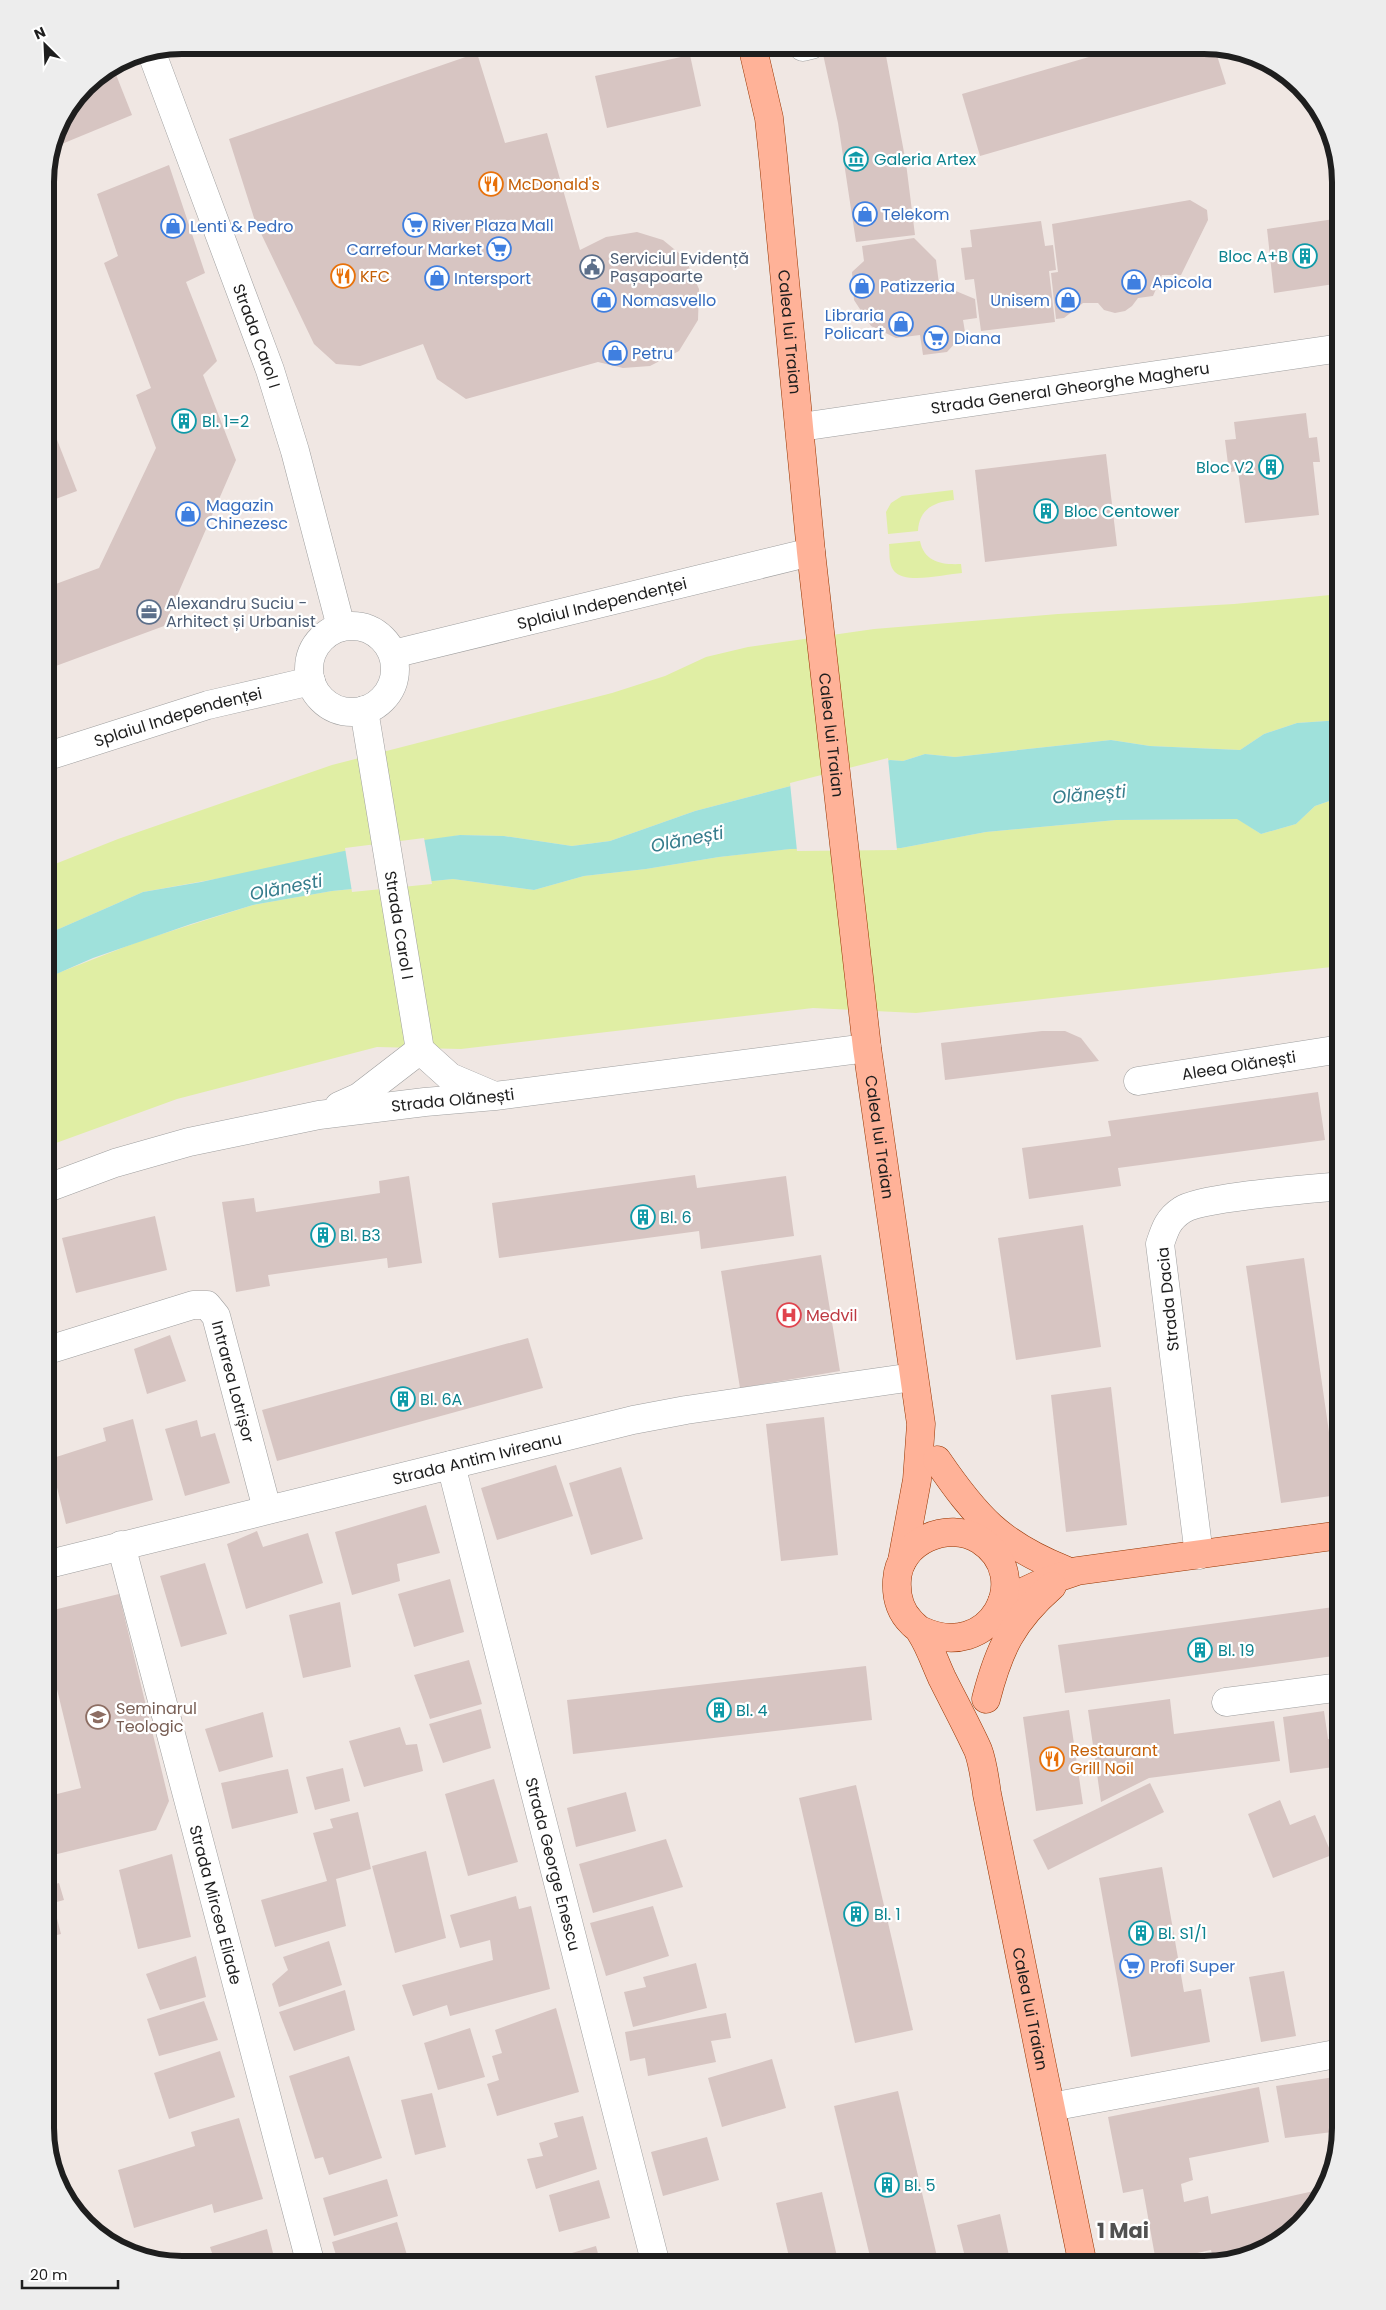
<svg xmlns="http://www.w3.org/2000/svg" width="1386" height="2310" viewBox="0 0 1386 2310" font-family="Poppins,sans-serif">
<style>
.grass{fill:#e0eea4}
.water{fill:#9fe1db}
.pier{fill:#f0e7e3}
.building{fill:#d7c5c2}
.lines{fill:none;stroke-linecap:round;stroke-linejoin:round}
.minor-casing{stroke:#9f9f9f;stroke-width:29}
.major-casing{stroke:#973500;stroke-width:29}
.minor{stroke:#fff;stroke-width:28}
.major{stroke:#ffb298;stroke-width:28}
.labels{text-anchor:middle;dominant-baseline:central;stroke-width:4.5;stroke-linejoin:round;paint-order:stroke}
.culture-label{font-size:16px;fill:#0d838f;stroke:#fff;text-anchor:start}
.food-label{font-size:16px;fill:#c56008;stroke:#fff;text-anchor:start}
.shop-label{font-size:16px;fill:#366cbe;stroke:#fff;text-anchor:start}
.service-label{font-size:16px;fill:#4e5e75;stroke:#fff;text-anchor:start}
.street-label{font-size:16px;fill:#1e1e1e;stroke:#fff}
.health-label{font-size:16px;fill:#be3a42;stroke:#fff;text-anchor:start}
.education-label{font-size:16px;fill:#785e54;stroke:#fff;text-anchor:start}
.water-label{font-size:18px;font-style:italic;fill:#367c8c;stroke:#fff}
.district-label{font-size:21px;font-weight:bold;fill:#515151;stroke:#fff}
.rim{fill:none;stroke:#1e1e1e;stroke-width:6}
</style>
<rect width="100%" height="100%" fill="#f0e7e3"/>
<!-- grass -->
<g class="grass">
<path d="M953,490L954,500C934,502 919,509 918,531L888,534L886,512L891,503L902,496Z"/>
<path d="M920,541C924,562 942,565 961,564L962,573C946,574 905,585 894,571C888,563 890,553 889,544Z"/>
<path d="M1341,594V720L1297,723L1264,734L1240,750L1150,746L1111,740L955,757L925,754L903,761L890,760L695,811L610,841L572,846L504,836L460,835L143,892L45,935V868L118,839L332,765L612,693L665,676L706,657L748,647L874,629L1058,614L1234,604Z"/>
<path d="M1341,797V966L916,1013L813,1008L461,1049L377,1047L177,1099L45,1147V979L53,975L140,941L253,905L332,891L453,879L534,890L584,876L646,869L719,857L789,849L901,848L986,832L1116,820L1238,819L1261,834L1296,824L1315,806Z"/>
</g>
<!-- water -->
<path class="water" d="M1341,720V797L1315,806L1296,824L1261,834L1237,819L1116,820L986,832L901,848L790,849L719,857L646,869L584,876L534,890L453,879L332,891L253,905L191,924L93,958L45,979V935L143,892L201,882L344,851L460,835L504,836L572,846L610,841L695,811L890,760L903,761L925,754L955,757L1111,740L1150,746L1240,750L1264,734L1297,723Z"/>
<!-- pier -->
<g class="pier">
<path d="M888,758L897,850L797,851L790,783Z"/>
<path d="M424,838L432,884L352,892L345,848Z"/>
</g>
<!-- building -->
<g class="building">
<path d="M821,45H884L906,163L915,235L856,242L838,123Z"/>
<path d="M1130,45L1214,46L1226,84L980,156L962,94Z"/>
<path d="M477,53L505,143L547,133L580,250L606,237L637,232L663,240L685,258L699,289L698,320L679,351L650,366L623,368L598,362L466,399L437,379L423,344L360,366L336,364L314,344L255,221L229,139Z"/>
<path d="M690,55L701,106L607,128L595,76Z"/>
<path d="M113,67L132,115L52,148L59,121L85,85Z"/>
<path d="M169,165L205,273L186,282L217,361L203,375L236,460L164,626L45,670V588L99,568L156,448L136,395L151,388L104,263L118,256L97,194Z"/>
<path d="M1190,200L1207,210L1208,220L1181,275H1162L1153,296L1138,298L1132,306L1125,311L1115,313L1104,310L1098,303H1083L1064,318L1056,319L1051,273L1058,272L1052,224Z"/>
<path d="M1341,218V283L1274,293L1267,229Z"/>
<path d="M1041,221L1045,246L1053,245L1056,270L1049,271L1055,322L981,331L974,279L965,280L961,248L972,247L970,230Z"/>
<path d="M914,238L936,260L939,284L975,299L977,318L963,320L965,332L947,352L923,355L920,335L896,338L871,326L854,300L852,272L864,261L862,246Z"/>
<path d="M45,409L77,491L45,503Z"/>
<path d="M1306,413L1309,438L1317,437L1320,462H1313L1319,515L1245,523L1238,471L1229,472L1225,440L1236,439L1234,422Z"/>
<path d="M1106,454L1117,546L985,562L975,470Z"/>
<path d="M1042,1031H1065L1081,1038L1099,1061L945,1080L941,1043Z"/>
<path d="M1318,1092L1325,1140L1118,1168L1121,1186L1029,1199L1022,1148L1111,1136L1108,1121Z"/>
<path d="M695,1175L697,1188L786,1176L794,1236L701,1249L699,1231L499,1258L492,1203Z"/>
<path d="M409,1176L422,1263L388,1268L387,1258L268,1275L270,1286L236,1292L222,1202L254,1198L256,1212L380,1193L379,1181Z"/>
<path d="M155,1216L167,1270L76,1293L62,1238Z"/>
<path d="M1083,1225L1101,1347L1016,1360L998,1238Z"/>
<path d="M821,1255L840,1371L740,1388L721,1271Z"/>
<path d="M1304,1258L1338,1495L1281,1503L1246,1266Z"/>
<path d="M170,1335L186,1381L147,1394L134,1349Z"/>
<path d="M528,1338L543,1388L277,1461L262,1410Z"/>
<path d="M1111,1387L1127,1525L1066,1532L1051,1395Z"/>
<path d="M824,1417L838,1555L781,1561L766,1424Z"/>
<path d="M133,1419L153,1500L66,1524L50,1459L106,1441L103,1428Z"/>
<path d="M197,1420L201,1437L215,1433L230,1483L185,1496L165,1429Z"/>
<path d="M556,1465L573,1516L497,1540L481,1488Z"/>
<path d="M621,1467L643,1539L591,1555L569,1483Z"/>
<path d="M426,1505L440,1553L397,1564L400,1581L352,1595L335,1532Z"/>
<path d="M257,1531L263,1547L308,1533L323,1583L246,1609L227,1544Z"/>
<path d="M205,1563L227,1634L181,1647L160,1576Z"/>
<path d="M450,1579L464,1632L414,1647L398,1594Z"/>
<path d="M119,1594L169,1801L156,1830L45,1857V1797L81,1788L45,1640V1612Z"/>
<path d="M340,1602L351,1667L303,1678L289,1615Z"/>
<path d="M1341,1606V1655L1065,1693L1058,1645Z"/>
<path d="M469,1660L482,1704L430,1719L414,1675Z"/>
<path d="M866,1666L872,1720L573,1754L567,1700Z"/>
<path d="M1170,1699L1174,1734L1274,1721L1280,1761L1149,1778L1101,1802L1088,1710Z"/>
<path d="M481,1709L491,1748L443,1763L429,1724Z"/>
<path d="M1069,1710L1083,1804L1036,1811L1023,1717Z"/>
<path d="M1324,1711L1328,1739L1341,1737V1766L1290,1773L1283,1717Z"/>
<path d="M263,1712L273,1757L219,1772L205,1729Z"/>
<path d="M400,1727L406,1745L417,1744L423,1771L364,1787L349,1741Z"/>
<path d="M343,1768L350,1801L315,1810L306,1777Z"/>
<path d="M288,1769L298,1813L232,1829L221,1783Z"/>
<path d="M494,1779L518,1862L468,1876L445,1794Z"/>
<path d="M1150,1783L1164,1812L1048,1870L1033,1840Z"/>
<path d="M856,1785L913,2030L855,2043L799,1798Z"/>
<path d="M626,1792L636,1831L576,1847L567,1808Z"/>
<path d="M1280,1800L1290,1825L1315,1815L1332,1855L1273,1878L1248,1814Z"/>
<path d="M358,1812L371,1869L336,1879L346,1926L275,1947L261,1900L327,1881L313,1833L333,1828L330,1819Z"/>
<path d="M666,1839L683,1887L593,1913L579,1864Z"/>
<path d="M426,1851L446,1938L395,1953L372,1866Z"/>
<path d="M172,1854L191,1937L138,1949L119,1870Z"/>
<path d="M1162,1867L1184,1992L1201,1989L1210,2042L1131,2057L1099,1878Z"/>
<path d="M59,1883L64,1900L53,1903L61,1934L45,1938V1887Z"/>
<path d="M516,1896L519,1909L531,1906L550,1989L450,2016L447,2005L413,2016L402,1985L493,1960L490,1940L460,1948L450,1915Z"/>
<path d="M653,1906L669,1956L606,1976L590,1923Z"/>
<path d="M329,1941L342,1985L279,2007L272,1984L288,1970L283,1957Z"/>
<path d="M196,1956L206,1997L160,2010L146,1974Z"/>
<path d="M696,1963L707,2008L633,2027L624,1992L646,1987L643,1977Z"/>
<path d="M1284,1971L1296,2036L1261,2042L1249,1977Z"/>
<path d="M345,1990L355,2030L294,2051L279,2012Z"/>
<path d="M204,2001L218,2040L159,2056L147,2019Z"/>
<path d="M556,2008L579,2092L497,2116L487,2084L499,2080L492,2056L502,2053L495,2030Z"/>
<path d="M726,2013L731,2038L711,2041L716,2062L648,2076L645,2058L630,2061L625,2032Z"/>
<path d="M470,2028L485,2077L438,2090L424,2043Z"/>
<path d="M220,2051L235,2097L169,2119L154,2073Z"/>
<path d="M349,2056L382,2158L329,2175L323,2157L315,2159L289,2076Z"/>
<path d="M772,2059L786,2108L722,2127L708,2078Z"/>
<path d="M1341,2076L1340,2131L1285,2138L1276,2086Z"/>
<path d="M1259,2087L1269,2142L1189,2158L1193,2180L1181,2184L1184,2202L1208,2196L1211,2214L1323,2189L1318,2204L1265,2251L1214,2263L1211,2250L1156,2262L1143,2189L1123,2193L1108,2117Z"/>
<path d="M898,2091L939,2265H872L834,2106Z"/>
<path d="M432,2093L446,2147L415,2155L401,2100Z"/>
<path d="M583,2116L597,2169L536,2189L527,2159L543,2156L539,2143L558,2137L554,2123Z"/>
<path d="M239,2118L263,2199L214,2213L212,2204L134,2228L118,2170L195,2146L191,2132Z"/>
<path d="M707,2137L719,2180L663,2196L651,2152Z"/>
<path d="M387,2179L398,2216L334,2236L323,2198Z"/>
<path d="M599,2180L610,2218L559,2232L549,2195Z"/>
<path d="M822,2192L839,2265H791L776,2203Z"/>
<path d="M1000,2214L1011,2265H967L957,2225Z"/>
<path d="M397,2222L410,2265H339L332,2242Z"/>
<path d="M267,2229L276,2265H216L210,2247Z"/>
<path d="M596,2246L601,2265H534V2264Z"/>
<path d="M1208,2256L1210,2264L1168,2265V2264Z"/>
</g>
<g class="lines">
<!-- minor casing -->
<g class="minor-casing">
<g id="minor">
<path d="M803,47L811,45"/>
<path id="s1" d="M151,51L270,370L295,451L341,627"/>
<path id="s2" d="M801,427L1341,348"/>
<circle cx="352" cy="669" r="43"/>
<path id="s3" d="M393,654L811,552"/>
<path id="s4" d="M364,710L420,1050L450,1077L490,1094"/>
<path id="s5" d="M45,757L208,705L311,681"/>
<path id="s6" d="M1138,1081L1341,1049"/>
<path d="M339,1106L359,1097L420,1050"/>
<path id="s7" d="M45,1189L115,1163L189,1142L319,1115L425,1102L495,1096L867,1048"/>
<path id="s8" d="M45,1351L193,1305H207L216,1316L267,1509"/>
<path id="s9" d="M451,1465L656,2265"/>
<path id="s10" d="M121,1545L311,2265"/>
<path d="M1199,1555L1160,1244C1165,1229 1168,1219 1182,1210C1201,1197 1312,1189 1341,1186"/>
<path id="s11" d="M45,1565L633,1420L686,1410L913,1377"/>
<path d="M1226,1702L1341,1687"/>
<path d="M1051,2107L1341,2053"/>
</g>
</g>
<!-- major casing -->
<g class="major-casing">
<g id="major">
<path id="s12" d="M752,45L769,118L773,156L811,552L867,1048L921,1424L917,1480L902,1561"/>
<path d="M937,1460C976,1517 1000,1544 1065,1570"/>
<path d="M1002,1602L1042,1583L1077,1571L1341,1535"/>
<path id="s13" d="M920,1630C991,1664 1036,1576 980,1540C948,1520 899,1541 897,1580C896,1596 900,1611 911,1622C914,1626 919,1628 921,1633C930,1647 935,1663 942,1678C954,1702 967,1726 978,1750C983,1763 985,1780 987,1794C994,1828 1001,1863 1008,1897C1033,2020 1057,2142 1083,2265"/>
<path d="M986,1699C999,1649 1012,1621 1052,1586"/>
</g>
</g>
<!-- minor -->
<use href="#minor" class="minor"/>
<!-- major -->
<use href="#major" class="major"/>
</g>
<!-- icons -->
<defs>
<g id="museum-ring" transform="scale(1.25)"><circle r="9.5" fill="#fff" stroke="#0f9aa8" stroke-width="1.5"/><path d="M0-6L6-3V-2H-6V-3ZM-5-1h2V3h-2ZM-1-1h2V3h-2ZM3-1h2V3H3ZM-6 4H6V6H-6Z" fill="#0f9aa8"/></g>
<g id="restaurant-ring" transform="scale(1.25)"><circle r="9.5" fill="#fff" stroke="#e8710a" stroke-width="1.5"/><path d="M-5-6h1v4h1v-4h1v4h1v-4h1v5L-1.5 .5V6h-2V.5L-5-1ZM5-6V6H3V1.5H1.5Q1.5-4 5-6Z" fill="#e8710a"/></g>
<g id="shop-ring" transform="scale(1.25)"><circle r="9.5" fill="#fff" stroke="#3f7fe0" stroke-width="1.5"/><path d="M-5-2.5h2.3a2.7 3.5 0 0 1 5.4 0H5L5.5 6h-11ZM-1.5-2.5h3a1.5 2.3 0 0 0-3 0Z" fill="#3f7fe0"/></g>
<g id="supermarket-ring" transform="scale(1.25)"><circle r="9.5" fill="#fff" stroke="#3f7fe0" stroke-width="1.5"/><path d="M-6-5.5h2.5l.6 2H6L4.5 2H-2.5L-4.4-4H-6ZM-1.5 3.2a1.3 1.3 0 1 0 .1 0ZM3 3.2a1.3 1.3 0 1 0 .1 0Z" fill="#3f7fe0"/></g>
<g id="building-ring" transform="scale(1.25)"><circle r="9.5" fill="#fff" stroke="#0f9aa8" stroke-width="1.5"/><path d="M-4-6H4V6H1V3H-1V6H-4ZM-2.5-4.3h1.7v1.8h-1.7ZM.8-4.3h1.7v1.8H.8ZM-2.5-1h1.7V.8h-1.7ZM.8-1h1.7V.8H.8Z" fill="#0f9aa8"/></g>
<g id="civic-ring" transform="scale(1.25)"><circle r="9.5" fill="#fff" stroke="#5c6f8a" stroke-width="1.5"/><path d="M-.6-6.5H3V-4.5H.6V-3L4-1V1h2V6H-6V1h2V-1L-.6-3ZM-1.2 2.5V6h2.4V2.5Z" fill="#5c6f8a"/></g>
<g id="office-ring" transform="scale(1.25)"><circle r="9.5" fill="#fff" stroke="#5c6f8a" stroke-width="1.5"/><path d="M-6-3h4V-5.5h4V-3h4V5H-6ZM-1-4.5V-3h2v-1.5ZM-6 0V1H6V0Z" fill="#5c6f8a"/></g>
<g id="hospital-ring" transform="scale(1.25)"><circle r="9.5" fill="#fff" stroke="#e0444e" stroke-width="1.5"/><path d="M-5-5h3v3.5h4V-5h3V5h-3V1.5h-4V5h-3Z" fill="#e0444e"/></g>
<g id="school-ring" transform="scale(1.25)"><circle r="9.5" fill="#fff" stroke="#8d6e63" stroke-width="1.5"/><path d="M0-5L7-2L0 1L-7-2ZM-4 1L0 2.5L4 1V4Q0 6-4 4Z" fill="#8d6e63"/></g>
</defs>
<g fill-rule="evenodd">
<use href="#museum-ring" x="856" y="159"/>
<use href="#restaurant-ring" x="491" y="184"/>
<use href="#shop-ring" x="865" y="214"/>
<use href="#supermarket-ring" x="415" y="225"/>
<use href="#shop-ring" x="173" y="226"/>
<use href="#supermarket-ring" x="499" y="249"/>
<use href="#building-ring" x="1305" y="256"/>
<use href="#civic-ring" x="592" y="267"/>
<use href="#restaurant-ring" x="343" y="276"/>
<use href="#shop-ring" x="437" y="278"/>
<use href="#shop-ring" x="1134" y="282"/>
<use href="#shop-ring" x="862" y="286"/>
<use href="#shop-ring" x="604" y="300"/>
<use href="#shop-ring" x="1068" y="300"/>
<use href="#shop-ring" x="901" y="324"/>
<use href="#supermarket-ring" x="936" y="338"/>
<use href="#shop-ring" x="615" y="353"/>
<use href="#building-ring" x="184" y="421"/>
<use href="#building-ring" x="1271" y="467"/>
<use href="#building-ring" x="1046" y="511"/>
<use href="#shop-ring" x="188" y="514"/>
<use href="#office-ring" x="149" y="612"/>
<use href="#building-ring" x="643" y="1217"/>
<use href="#building-ring" x="323" y="1235"/>
<use href="#hospital-ring" x="789" y="1315"/>
<use href="#building-ring" x="403" y="1399"/>
<use href="#building-ring" x="1200" y="1650"/>
<use href="#building-ring" x="719" y="1710"/>
<use href="#school-ring" x="98" y="1717"/>
<use href="#restaurant-ring" x="1052" y="1759"/>
<use href="#building-ring" x="856" y="1914"/>
<use href="#building-ring" x="1141" y="1933"/>
<use href="#supermarket-ring" x="1132" y="1966"/>
<use href="#building-ring" x="887" y="2185"/>
</g>
<g class="labels">
<!-- culture labels -->
<g class="culture-label">
<text x="874" y="159">Galeria Artex</text>
<text x="1288" y="256" text-anchor="end">Bloc A+B</text>
<text x="202" y="421">Bl. 1=2</text>
<text x="1254" y="467" text-anchor="end">Bloc V2</text>
<text x="1064" y="511">Bloc Centower</text>
<text x="660" y="1217">Bl. 6</text>
<text x="340" y="1235">Bl. B3</text>
<text x="420" y="1399">Bl. 6A</text>
<text x="1218" y="1650">Bl. 19</text>
<text x="736" y="1710">Bl. 4</text>
<text x="874" y="1914">Bl. 1</text>
<text x="1158" y="1933">Bl. S1/1</text>
<text x="904" y="2185">Bl. 5</text>
</g>
<!-- food labels -->
<g class="food-label">
<text x="508" y="184">McDonald's</text>
<text x="360" y="276">KFC</text>
<text x="1070" y="1750">Restaurant<tspan x="1070" dy="18">Grill Noil</tspan></text>
</g>
<!-- shop labels -->
<g class="shop-label">
<text x="882" y="214">Telekom</text>
<text x="432" y="225">River Plaza Mall</text>
<text x="190" y="226">Lenti &amp; Pedro</text>
<text x="482" y="249" text-anchor="end">Carrefour Market</text>
<text x="454" y="278">Intersport</text>
<text x="1152" y="282">Apicola</text>
<text x="880" y="286">Patizzeria</text>
<text x="622" y="300">Nomasvello</text>
<text x="1050" y="300" text-anchor="end">Unisem</text>
<text x="884" y="315" text-anchor="end">Libraria<tspan x="884" dy="18">Policart</tspan></text>
<text x="954" y="338">Diana</text>
<text x="632" y="353">Petru</text>
<text x="206" y="505">Magazin<tspan x="206" dy="18">Chinezesc</tspan></text>
<text x="1150" y="1966">Profi Super</text>
</g>
<!-- service labels -->
<g class="service-label">
<text x="610" y="258">Serviciul Evidență<tspan x="610" dy="18">Pașapoarte</tspan></text>
<text x="166" y="603">Alexandru Suciu -<tspan x="166" dy="18">Arhitect și Urbanist</tspan></text>
</g>
<!-- street labels -->
<g class="street-label">
<text stroke="none"><textPath href="#s12" startOffset="290">Calea lui Traian</textPath></text>
<text stroke="none"><textPath href="#s1" startOffset="304">Strada Carol I</textPath></text>
<text stroke="none"><textPath href="#s2" startOffset="272">Strada General Gheorghe Magheru</textPath></text>
<text stroke="none"><textPath href="#s3" startOffset="215">Splaiul Independenței</textPath></text>
<text stroke="none"><textPath href="#s5" startOffset="139">Splaiul Independenței</textPath></text>
<text stroke="none"><textPath href="#s12" startOffset="695">Calea lui Traian</textPath></text>
<text stroke="none"><textPath href="#s4" startOffset="218">Strada Carol I</textPath></text>
<text stroke="none"><textPath href="#s6" startOffset="102">Aleea Olănești</textPath></text>
<text stroke="none"><textPath href="#s7" startOffset="419">Strada Olănești</textPath></text>
<text stroke="none"><textPath href="#s12" startOffset="1100">Calea lui Traian</textPath></text>
<text transform="translate(1168 1299) rotate(-96)">Strada Dacia</text>
<text stroke="none"><textPath href="#s8" startOffset="251">Intrarea Lotrișor</textPath></text>
<text stroke="none"><textPath href="#s11" startOffset="445">Strada Antim Ivireanu</textPath></text>
<text stroke="none"><textPath href="#s9" startOffset="412">Strada George Enescu</textPath></text>
<text stroke="none"><textPath href="#s10" startOffset="372">Strada Mircea Eliade</textPath></text>
<text stroke="none"><textPath href="#s13" startOffset="734">Calea lui Traian</textPath></text>
</g>
<!-- health labels -->
<g class="health-label">
<text x="806" y="1315">Medvil</text>
</g>
<!-- education labels -->
<g class="education-label">
<text x="116" y="1708">Seminarul<tspan x="116" dy="18">Teologic</tspan></text>
</g>
<!-- water labels -->
<g class="water-label">
<text transform="translate(1089 794) rotate(-5)">Olănești</text>
<text transform="translate(687 839) rotate(-11)">Olănești</text>
<text transform="translate(286 887) rotate(-11)">Olănești</text>
</g>
<!-- district labels -->
<g class="district-label">
<text x="1123" y="2230">1 Mai</text>
</g>
</g>
<!-- crop -->
<path d="M0 0H1386V2310H0ZM182 54H1204A128 128 0 0 1 1332 182V2128A128 128 0 0 1 1204 2256H182A128 128 0 0 1 54 2128V182A128 128 0 0 1 182 54Z" fill="#ededed" fill-rule="evenodd"/>
<path class="rim" d="M182 54H1204A128 128 0 0 1 1332 182V2128A128 128 0 0 1 1204 2256H182A128 128 0 0 1 54 2128V182A128 128 0 0 1 182 54Z"/>
<!-- north arrow -->
<g transform="translate(45 45) rotate(336)" stroke="#ffffff" stroke-width="4" paint-order="stroke">
<path d="M0-4L9 19L0 12L-9 19Z" fill="#1e1e1e"/>
<text y="-8" font-size="14" font-weight="bold" text-anchor="middle" fill="#1e1e1e">N</text>
</g>
<!-- scale -->
<path d="M22 2280v8h96v-8" fill="none" stroke="#1e1e1e" stroke-width="2.5"/>
<text x="30" y="2280" font-size="15" fill="#1e1e1e" stroke="#ffffff" stroke-width="4" paint-order="stroke">20 m</text>
</svg>
